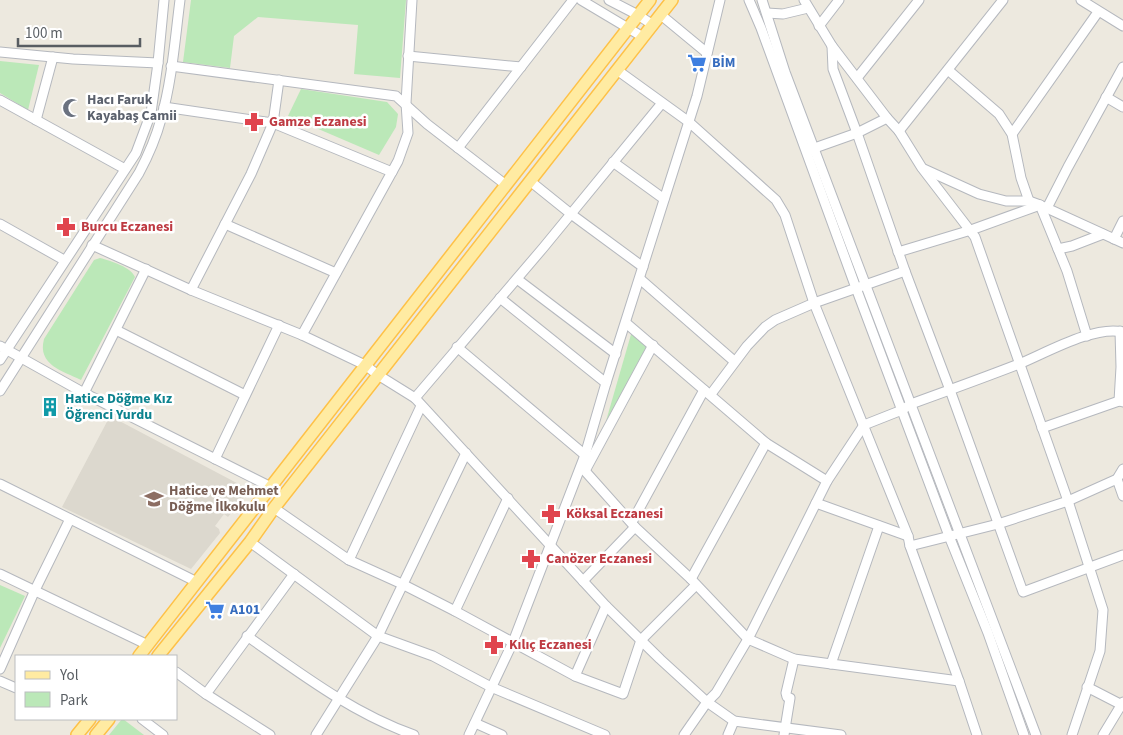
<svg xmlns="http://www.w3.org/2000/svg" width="1123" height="735" viewBox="0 0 1123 735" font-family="'Source Sans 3',sans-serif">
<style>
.education{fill:#dcd8ce}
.green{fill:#bbe8b8}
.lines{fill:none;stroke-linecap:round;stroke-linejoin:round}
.minor-casing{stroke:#b5b8be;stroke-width:11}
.major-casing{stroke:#fec147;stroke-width:14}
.minor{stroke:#fff;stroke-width:9}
.major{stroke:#ffeba2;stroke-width:11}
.labels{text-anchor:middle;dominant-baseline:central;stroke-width:5;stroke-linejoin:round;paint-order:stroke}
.shop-label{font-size:14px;font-weight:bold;fill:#366cbe;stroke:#fff;text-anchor:start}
.worship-label{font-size:14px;font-weight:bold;fill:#5b616d;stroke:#fff;text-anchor:start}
.health-label{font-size:14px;font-weight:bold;fill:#be3a42;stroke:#fff;text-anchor:start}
.culture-label{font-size:14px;font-weight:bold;fill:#0d838f;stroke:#fff;text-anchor:start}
.education-label{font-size:14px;font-weight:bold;fill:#785e54;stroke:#fff;text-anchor:start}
</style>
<rect width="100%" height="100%" fill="#ede9df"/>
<!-- education -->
<path class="education" d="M110,416L250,490L228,517L224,514L215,526L219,529L220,533L191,569L62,507Z"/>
<!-- green -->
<g class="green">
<path d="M191,0H406L400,78L354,74L358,25L258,17L234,36L230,68L183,62Z"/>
<path d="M0,61L39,65L28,110L0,93Z"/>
<path d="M301,89L387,102L398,114L396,127L379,155L288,116Z"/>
<path d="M100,258C111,261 131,267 135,277L81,380C63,371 37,365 44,339L94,260Z"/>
<path d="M632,331L649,345L606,421Z"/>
<path d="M0,585L25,596L0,648Z"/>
<path d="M122,719H123L144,735H109Z"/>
</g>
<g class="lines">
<!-- minor casing -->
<g class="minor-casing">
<g id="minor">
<path d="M581,0L643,37"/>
<path d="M609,0L638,15L653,25"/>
<path d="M749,0L761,28L856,288L949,536L988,633L1024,735"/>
<path d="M762,0L785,72L1036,735"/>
<path d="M804,0L832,46L887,118L899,131L922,168L975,237L1068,501L1103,610L1100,651L1072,735"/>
<path d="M1081,0L1123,26"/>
<path d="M767,13L783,14L808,8"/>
<path d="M661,15L707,53"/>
<path d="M819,26L839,0"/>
<path d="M832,46L833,69L857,133L905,271L950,390L1023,592L1123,555"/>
<path d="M0,52L73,59L158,63"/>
<path d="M408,56L521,67"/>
<path d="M171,66L396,96L427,124L506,185"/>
<path d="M617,70L689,122L776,200L785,215L814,303L908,536L910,546L959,681L977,735"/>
<path d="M948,70L999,114L1012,134L1021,178L1029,201"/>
<path d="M857,78L919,0"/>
<path d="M1106,97L1123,107"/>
<path d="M0,100L125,169"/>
<path d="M164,107L273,123L392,172"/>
<path d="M36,120L53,57"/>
<path d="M899,131L1003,0"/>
<path d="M1012,134L1098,12"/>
<path d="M458,148L573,0"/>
<path d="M809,150L857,133L887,118"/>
<path d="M613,162L664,199"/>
<path d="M924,169L979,194L1006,201H1029L1040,205L1123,243"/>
<path d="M530,181L571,214L643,267"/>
<path d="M1047,208L1068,167L1123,67"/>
<path d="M0,224L64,260"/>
<path d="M225,224L336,273"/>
<path d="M1114,239L1123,221"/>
<path d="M92,245L191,290L302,335L365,365L378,375L415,398L606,606L660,659L707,702L734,721L841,735"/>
<path d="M1058,249L1072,246L1103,234"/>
<path d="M898,252L971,230L1040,205L1067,271L1087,336"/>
<path d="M517,279L616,354"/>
<path d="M640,279L734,361"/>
<path d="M191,290L251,174L273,123L279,80"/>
<path d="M500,298L606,383"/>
<path d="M626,323L766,443L827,481"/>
<path d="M116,330L245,395"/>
<path d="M302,335L398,161L408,133L406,103L412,0"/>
<path d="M0,346L84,393L271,487"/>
<path d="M457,347L585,455V471L635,527L691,579L748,639L794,659L959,681"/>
<path d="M0,360L136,153L151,113L158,63L164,0"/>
<path d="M0,391L139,173C148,156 156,138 161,119C172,81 175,39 180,0"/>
<path d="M84,393L146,269"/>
<path d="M711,394L747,346L765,327L775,320L814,303L905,271"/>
<path d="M415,398L543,248L662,103"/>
<path d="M1119,401L1121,367L1120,331"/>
<path d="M1042,428L1119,401L1123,402"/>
<path d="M215,459L279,325"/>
<path d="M586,469L653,345"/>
<path d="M1117,479L1123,496"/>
<path d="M0,484L197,582"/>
<path d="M816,503L908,536"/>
<path d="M274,508L349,560L402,584L455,611L575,676L623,694L641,640L696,585"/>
<path d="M632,522L704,390"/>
<path d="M250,542L378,636L433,656L491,687L605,735"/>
<path d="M910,546L998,524L1068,501L1117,479L1123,469"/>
<path d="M349,560L421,406"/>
<path d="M0,574L148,645"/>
<path d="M691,579L766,443"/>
<path d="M583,581L635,527"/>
<path d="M455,611L508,498"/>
<path d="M247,636C300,673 352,713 414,735"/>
<path d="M831,664L879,526"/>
<path d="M0,669L35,590L70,519"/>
<path d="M176,672L206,694"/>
<path d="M575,676L606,606"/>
<path d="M0,681L16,688"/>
<path d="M1087,687L1122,705"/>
<path d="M142,719L163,735"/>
<path d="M475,723L502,735"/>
<path d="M270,735L206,694L294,574"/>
<path d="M316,735L378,636L466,453"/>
<path d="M469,735L513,642L585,455L606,383L697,96L720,0"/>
<path d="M684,735L707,702L716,693L748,639L827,481L864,425L902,410L911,404C947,391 983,378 1019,364C1046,353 1094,325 1123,332"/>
<path d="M728,735L734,721"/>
<path d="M784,735L790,698L787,697L786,693L794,659"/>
<path d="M1103,735L1123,702"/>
</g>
</g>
<!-- major casing -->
<g class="major-casing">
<g id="major">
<path d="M139,656L650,0"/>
<path d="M158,656L250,542L274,508L672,0"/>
<path d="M77,735L90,719"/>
<path d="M96,735L109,719"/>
</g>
</g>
<!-- minor -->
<use href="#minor" class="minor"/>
<!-- major -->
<use href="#major" class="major"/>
</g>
<!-- icons -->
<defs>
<g id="supermarket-bare" transform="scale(1.5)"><path d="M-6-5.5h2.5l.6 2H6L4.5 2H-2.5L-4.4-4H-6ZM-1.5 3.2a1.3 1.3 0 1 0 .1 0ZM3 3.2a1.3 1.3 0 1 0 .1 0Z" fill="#3f7fe0" stroke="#fff" stroke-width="2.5" paint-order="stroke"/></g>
<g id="mosque-bare" transform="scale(1.5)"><path d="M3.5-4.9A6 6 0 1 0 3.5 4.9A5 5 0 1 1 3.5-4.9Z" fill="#6b7280" stroke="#fff" stroke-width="2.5" paint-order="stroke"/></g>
<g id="pharmacy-bare" transform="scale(1.5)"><path d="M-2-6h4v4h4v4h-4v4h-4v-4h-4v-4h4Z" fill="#e0444e" stroke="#fff" stroke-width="2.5" paint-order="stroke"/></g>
<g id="building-bare" transform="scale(1.5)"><path d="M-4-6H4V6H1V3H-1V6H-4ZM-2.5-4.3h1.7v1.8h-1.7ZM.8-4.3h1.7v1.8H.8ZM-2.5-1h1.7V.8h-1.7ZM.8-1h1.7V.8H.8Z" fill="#0f9aa8" stroke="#fff" stroke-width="2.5" paint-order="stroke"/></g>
<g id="school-bare" transform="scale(1.5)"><path d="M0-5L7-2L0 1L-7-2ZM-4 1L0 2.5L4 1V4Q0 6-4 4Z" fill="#8d6e63" stroke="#fff" stroke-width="2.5" paint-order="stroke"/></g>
</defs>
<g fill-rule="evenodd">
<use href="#supermarket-bare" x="697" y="63"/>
<use href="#mosque-bare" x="72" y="108"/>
<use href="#pharmacy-bare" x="254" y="122"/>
<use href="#pharmacy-bare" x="66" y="227"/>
<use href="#building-bare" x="50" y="407"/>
<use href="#school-bare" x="154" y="499"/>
<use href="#pharmacy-bare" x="551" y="514"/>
<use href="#pharmacy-bare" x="531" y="559"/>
<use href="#supermarket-bare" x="215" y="610"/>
<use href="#pharmacy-bare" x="494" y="645"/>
</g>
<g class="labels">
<!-- shop labels -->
<g class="shop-label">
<text x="712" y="63">BİM</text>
<text x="230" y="610">A101</text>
</g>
<!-- worship labels -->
<g class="worship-label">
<text x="87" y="100">Hacı Faruk<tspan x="87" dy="16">Kayabaş Camii</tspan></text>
</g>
<!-- health labels -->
<g class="health-label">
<text x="269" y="122">Gamze Eczanesi</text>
<text x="81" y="227">Burcu Eczanesi</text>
<text x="566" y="514">Köksal Eczanesi</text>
<text x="546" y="559">Canözer Eczanesi</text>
<text x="509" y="645">Kılıç Eczanesi</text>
</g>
<!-- culture labels -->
<g class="culture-label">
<text x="65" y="399">Hatice Döğme Kız<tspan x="65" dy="16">Öğrenci Yurdu</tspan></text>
</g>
<!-- education labels -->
<g class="education-label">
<text x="169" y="491">Hatice ve Mehmet<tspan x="169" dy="16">Döğme İlkokulu</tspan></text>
</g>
</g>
<!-- legend -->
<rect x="15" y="655" width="162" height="65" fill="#ffffff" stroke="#bcbec0"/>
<rect x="25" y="671" width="25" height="8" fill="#ffeba2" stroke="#bcbec0"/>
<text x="60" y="680" font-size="15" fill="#585d62">Yol</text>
<rect x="25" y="692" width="25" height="15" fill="#bbe8b8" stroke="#bcbec0"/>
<text x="60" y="705" font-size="15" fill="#585d62">Park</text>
<!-- scale -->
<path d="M18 38v8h122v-8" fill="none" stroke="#585d62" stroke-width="2.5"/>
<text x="25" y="38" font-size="15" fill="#585d62" stroke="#ffffff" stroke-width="4" paint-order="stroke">100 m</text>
</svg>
